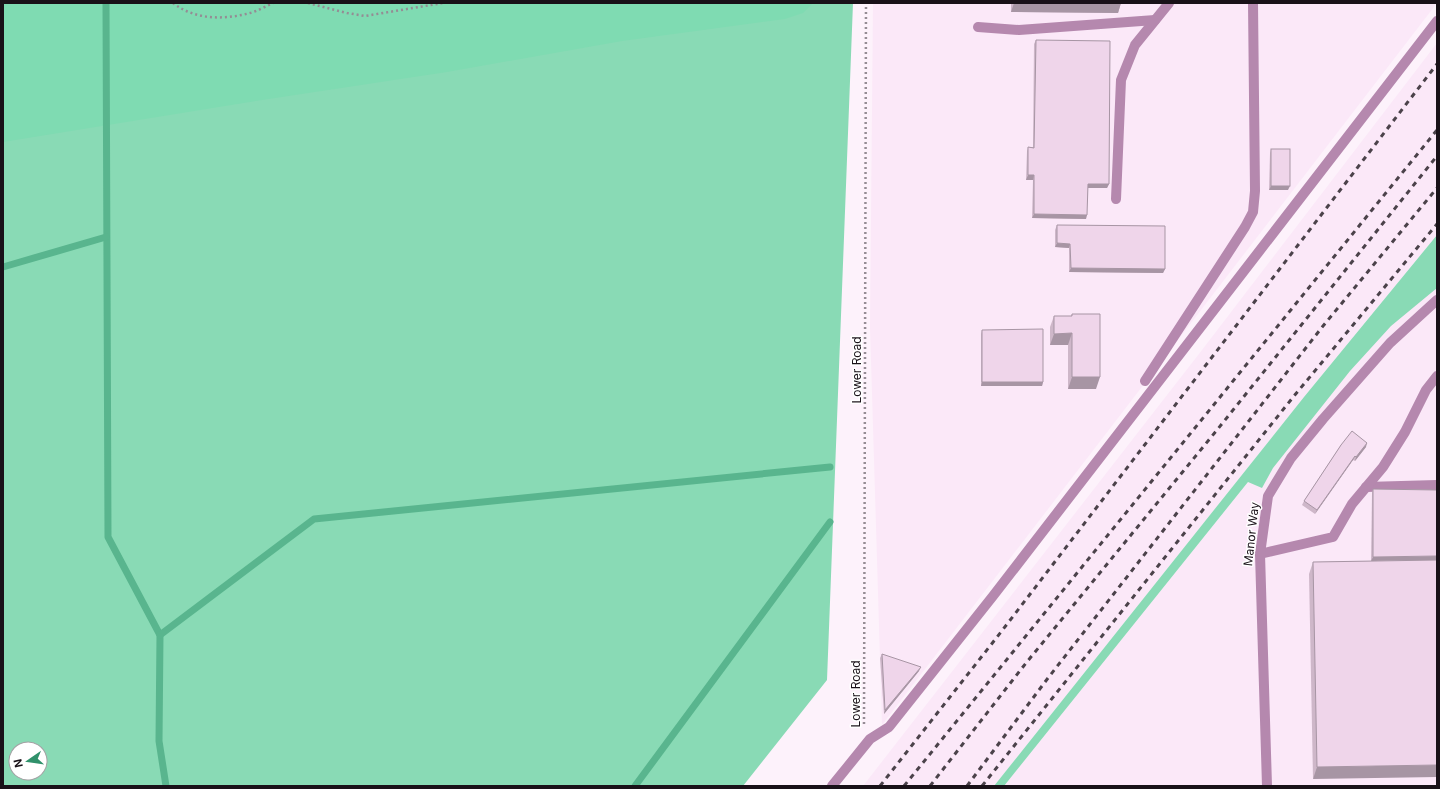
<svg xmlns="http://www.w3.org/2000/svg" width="1440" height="789" viewBox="0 0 1440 789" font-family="Inter,sans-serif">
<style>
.built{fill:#fbe8f8}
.green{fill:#89dab5;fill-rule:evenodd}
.forest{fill:#7fdbb2}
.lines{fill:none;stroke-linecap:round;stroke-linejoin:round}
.stream{stroke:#59b58e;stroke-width:7}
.path{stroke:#958c94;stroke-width:2.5;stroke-dasharray:2 3;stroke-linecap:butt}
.minor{stroke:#b588ae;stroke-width:10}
.rail{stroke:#4b424a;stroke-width:3;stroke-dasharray:5 5;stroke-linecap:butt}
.wall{fill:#ceb7c9}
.shaded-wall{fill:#a795a4}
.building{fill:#efd5ea;stroke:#a795a4}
.labels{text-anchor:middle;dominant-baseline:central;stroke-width:3;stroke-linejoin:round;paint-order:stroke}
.street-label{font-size:12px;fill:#191118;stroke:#fff}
</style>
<rect width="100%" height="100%" fill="#fdf2fb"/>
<!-- built -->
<g class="built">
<path d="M873,3H1437L882,725L870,327Z"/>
<path d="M1437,43V235L1304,397L994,786H863L1202,350Z"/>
<path d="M1437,256V786H1004L1334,375Z"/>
</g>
<!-- green -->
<g class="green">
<path d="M3,3H853L827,680L743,786H3ZM16,749H40V773H16Z"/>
<path d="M1437,235V288L1391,326L1350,371L1273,468L1262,488L1248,482L1004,786H994L1304,397Z"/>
</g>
<!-- forest -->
<path class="forest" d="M3,3H813L803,13L785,19L622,41L447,72L262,100L3,142Z"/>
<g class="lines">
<!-- stream -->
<g class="stream">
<path d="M106,3L108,537L160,635L159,741L166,786"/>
<path d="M3,267L106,237"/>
<path d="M160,635L314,519L830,467"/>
<path d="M635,786L830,522"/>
</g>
<!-- path -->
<g class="path">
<path d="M173,3C195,20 224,20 250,13C258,11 266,6 273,3"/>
<path d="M308,3L347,13L365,16L443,3"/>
<path d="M864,724L866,3"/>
</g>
<!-- minor -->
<g class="minor">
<path d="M978,27L1019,30L1155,20"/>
<path d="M1116,199L1121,80L1135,45L1169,3"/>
<path d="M1145,381L1245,227L1253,212L1255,191L1253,3"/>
<path d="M1366,487L1437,485"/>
<path d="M1260,554L1333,537L1352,504L1383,467L1405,432L1426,390L1437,376"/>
<path d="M832,786L870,739L889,727L993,596L1437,21"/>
<path d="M1267,786L1260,554L1268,496L1291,458L1323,419L1390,343L1437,300"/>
</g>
<!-- rail -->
<g class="rail">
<path d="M880,786L1001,632L1437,64"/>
<path d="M904,786L1437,130"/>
<path d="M930,786L1026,663L1217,430L1437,156"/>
<path d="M967,786L1048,678L1323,326L1437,188"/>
<path d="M982,786L1294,396L1437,224"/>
</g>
</g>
<!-- wall -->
<g class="wall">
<path d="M1011,3H1121L1118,13L1011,12Z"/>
<path d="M1036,40L1109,184L1107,188H1088L1086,219L1032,218L1033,180H1026L1027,151L1028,147H1033L1034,44Z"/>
<path d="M1271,149L1288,190H1269L1270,153Z"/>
<path d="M1057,225L1165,269L1163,273L1069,272V248L1055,247V230Z"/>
<path d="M1072,314L1096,389H1068V345H1050V327L1054,316H1071Z"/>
<path d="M982,330L1043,382L1042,386H981V334Z"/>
<path d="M1341,445L1366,447L1355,461L1353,460L1315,514L1302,505L1304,501Z"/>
<path d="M1373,489L1437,490L1371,561L1372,493Z"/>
<path d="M1437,560L1313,779L1309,574L1313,562Z"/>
<path d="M882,654L919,671L884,714L880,658Z"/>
</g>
<!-- shaded-wall -->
<g class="shaded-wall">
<path d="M1014,3H1121L1118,13L1011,12Z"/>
<path d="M1028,175H1034L1033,180H1026Z"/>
<path d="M1088,184H1109L1107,188H1086Z"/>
<path d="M1271,186H1290L1288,190H1269Z"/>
<path d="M1034,214L1087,215L1086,219L1032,218Z"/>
<path d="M1057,243L1070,244L1069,248L1055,247Z"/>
<path d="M1071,268L1165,269L1163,273L1069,272Z"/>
<path d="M1072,333L1068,345H1050L1054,334Z"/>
<path d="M1072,377H1100L1096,389H1068Z"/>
<path d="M982,382H1043L1042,386H981Z"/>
<path d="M1367,443L1366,447L1355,461L1356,457Z"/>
<path d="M1355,456L1353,460L1315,514L1317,510Z"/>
<path d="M1437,556V560L1371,561L1373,557Z"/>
<path d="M921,667L919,671L884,714L885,710Z"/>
<path d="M1437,765V777L1313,779L1317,767Z"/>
</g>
<!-- building -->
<g class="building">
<path d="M1036,40L1110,41L1109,184H1088L1087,215L1034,214V175H1028V147L1034,148Z"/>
<rect x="1271" y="149" width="19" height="37"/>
<path d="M1057,225L1165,226V269L1071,268L1070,244L1057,243Z"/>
<path d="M1072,314H1100V377H1072V333L1054,334V316H1072Z"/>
<path d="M1043,329V382H982V330Z"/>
<path d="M1352,431L1367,443L1356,457L1355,456L1317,510L1304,501L1341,445Z"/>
<path d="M1373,489L1437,490V556L1373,557Z"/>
<path d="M1437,560V765L1317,767L1313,562Z"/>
<path d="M882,654L921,667L885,710Z"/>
</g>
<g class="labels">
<!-- street labels -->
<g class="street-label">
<text transform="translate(856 370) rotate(-90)">Lower Road</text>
<text transform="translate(1251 534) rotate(-84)">Manor Way</text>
<text transform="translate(855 694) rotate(-90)">Lower Road</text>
</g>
</g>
<!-- border -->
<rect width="1440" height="789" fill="none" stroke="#191118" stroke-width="8"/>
<!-- north arrow -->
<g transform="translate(28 761) rotate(257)"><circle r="19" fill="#ffffff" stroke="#a3a0a3"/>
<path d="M0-3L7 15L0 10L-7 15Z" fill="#30916b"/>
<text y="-6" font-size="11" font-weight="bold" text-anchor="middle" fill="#191118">N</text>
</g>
</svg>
